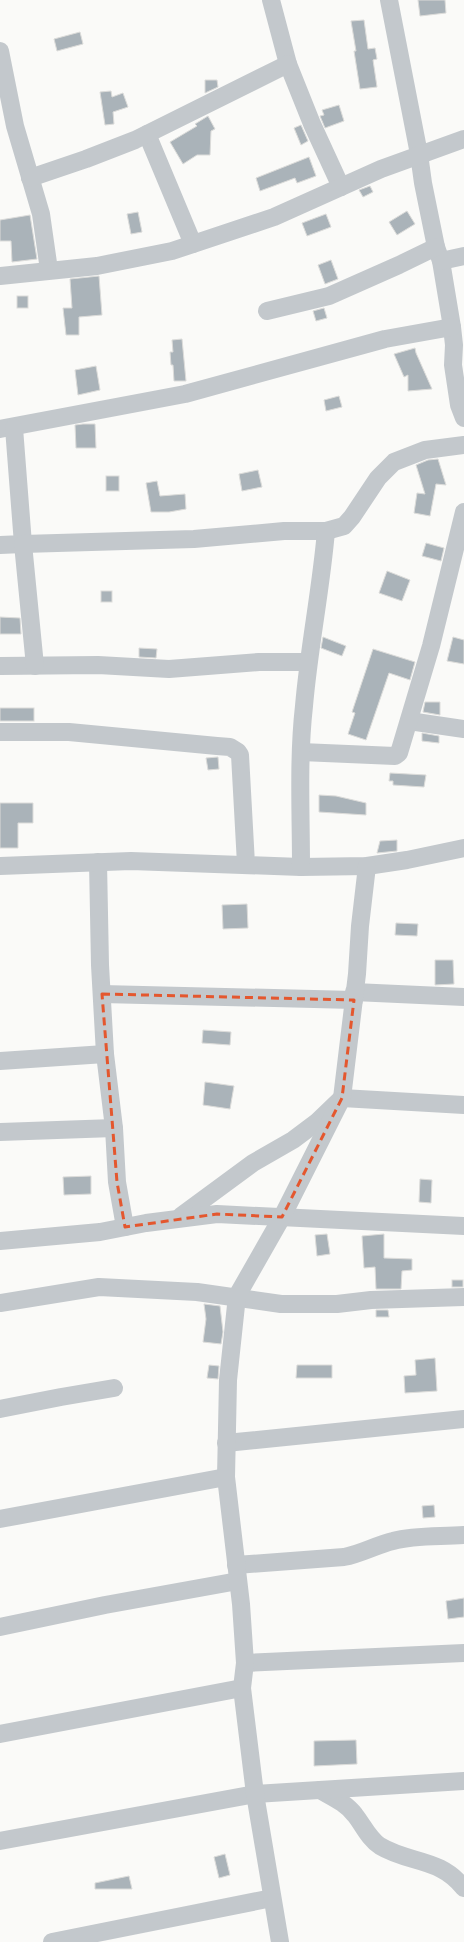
<svg xmlns="http://www.w3.org/2000/svg" width="464" height="1942" viewBox="0 0 464 1942" font-family="'Space Grotesk',sans-serif">
<style>
.building{fill:#aab3b9;stroke:#dcdcda}
.lines{fill:none;stroke-linecap:round;stroke-linejoin:round}
.minor{stroke:#c3c8cc;stroke-width:18}
.marked{fill:none;stroke:#e4572e;stroke-width:3;stroke-dasharray:8 5;stroke-linejoin:round}
</style>
<rect width="100%" height="100%" fill="#fafaf8"/>
<!-- building -->
<g class="building">
<path d="M418,0H445L446,13L420,16Z"/>
<path d="M364,20L368,49L375,48L377,59L373,60L377,87L360,89L354,51H356L351,21Z"/>
<path d="M80,32L83,44L57,51L54,39Z"/>
<path d="M205,80H217L218,87L205,93Z"/>
<path d="M111,91L112,97L123,93L128,107L113,112L114,124L105,125L100,92Z"/>
<path d="M339,105L344,121L325,128L320,116L324,115L322,110Z"/>
<path d="M208,116L215,129L211,131L210,155H197L183,164L170,142L197,126L195,124Z"/>
<path d="M301,125L308,141L301,145L294,128Z"/>
<path d="M309,157L316,176L297,183L295,178L260,191L256,178Z"/>
<path d="M370,186L373,192L363,197L359,190Z"/>
<path d="M407,211L415,224L397,235L389,222Z"/>
<path d="M138,212L142,232L131,234L127,214Z"/>
<path d="M326,214L331,227L307,236L302,223Z"/>
<path d="M30,215L37,259L12,262L11,241H0V220Z"/>
<path d="M331,260L338,279L325,284L318,265Z"/>
<path d="M99,276L102,315L79,317V335H66L63,308H72L70,279Z"/>
<rect x="17" y="296" width="11" height="12"/>
<path d="M324,308L327,318L316,321L313,311Z"/>
<path d="M182,339L186,381H174L173,365H171L170,352H173L172,340Z"/>
<path d="M415,348L416,353L432,389L408,391V375L404,377L394,354Z"/>
<path d="M96,366L100,390L78,395L75,370Z"/>
<path d="M339,396L342,407L326,411L324,400Z"/>
<path d="M83,424H95L96,448H76L75,425Z"/>
<path d="M438,459L446,485L436,484L430,516L414,513L417,493L425,494L416,465L428,460Z"/>
<path d="M258,470L262,487L242,491L239,474Z"/>
<rect x="106" y="476" width="13" height="15"/>
<path d="M157,481L160,496L185,494L186,509L169,512H151L146,483Z"/>
<path d="M426,543L444,548L441,561L422,556Z"/>
<path d="M387,571L410,580L402,601L379,593Z"/>
<rect x="101" y="591" width="11" height="11"/>
<path d="M0,617L20,618L21,634H0Z"/>
<path d="M323,637L346,646L342,656L321,648Z"/>
<path d="M453,637L464,640V664L447,661Z"/>
<path d="M139,648L157,649L156,658L139,657Z"/>
<path d="M373,649L415,662L410,680L389,673L366,740L348,734L355,713L352,712Z"/>
<path d="M425,702H440V715L423,712Z"/>
<rect x="0" y="708" width="34" height="13"/>
<path d="M422,733L439,736V743L422,741Z"/>
<path d="M218,757L219,769L208,770L206,758Z"/>
<path d="M390,773L426,775L424,787L393,785V781H389Z"/>
<path d="M319,795L336,796L366,803V815L319,812Z"/>
<path d="M0,803H33V823H18V848H0Z"/>
<path d="M397,840V851L377,853L380,841Z"/>
<path d="M247,904L248,928L223,929L222,905Z"/>
<path d="M396,923L418,924L417,936L395,935Z"/>
<path d="M435,960H453L454,984L435,985Z"/>
<path d="M203,1030L231,1032L230,1045L202,1043Z"/>
<path d="M205,1082L234,1086L230,1109L203,1105Z"/>
<path d="M91,1176V1194L64,1195L63,1177Z"/>
<path d="M420,1179L432,1180L431,1203L419,1202Z"/>
<path d="M327,1234L330,1254L317,1256L315,1235Z"/>
<path d="M384,1234V1258L412,1259V1270L402,1271L401,1289H376L375,1267L364,1268L362,1236Z"/>
<rect x="452" y="1280" width="11" height="7"/>
<path d="M204,1304L220,1306L223,1332L221,1344L203,1342L206,1319Z"/>
<path d="M376,1310H388L389,1317H376Z"/>
<path d="M435,1358L437,1391L405,1393L404,1376L416,1375L415,1360Z"/>
<path d="M209,1365L219,1366L218,1379L207,1378Z"/>
<path d="M297,1365H332V1378H296Z"/>
<path d="M434,1505L435,1517L423,1518L422,1506Z"/>
<path d="M464,1598V1617L448,1619L446,1601Z"/>
<path d="M356,1740L357,1764L314,1766V1741Z"/>
<path d="M225,1854L230,1875L219,1878L214,1857Z"/>
<path d="M129,1876L132,1889H95V1883Z"/>
</g>
<g class="lines">
<!-- minor -->
<g class="minor">
<path d="M271,0L288,64L312,124L341,187"/>
<path d="M389,0L419,154L423,183L436,247L441,261L452,327L454,345L453,365L459,405L464,418"/>
<path d="M0,51L15,126L41,214L49,270"/>
<path d="M147,134L193,244"/>
<path d="M30,178L86,159L135,140L288,64"/>
<path d="M441,261L464,256"/>
<path d="M0,276L97,266L172,251L274,217L381,169L464,139"/>
<path d="M267,311L329,296L399,265L436,247"/>
<path d="M0,429L185,394L385,339L452,327"/>
<path d="M0,545L23,544L14,428"/>
<path d="M0,666L98,665L169,669L259,662H308"/>
<path d="M35,666L23,544L194,539L284,531H326L344,526L352,517L378,478L394,462L425,450L464,445"/>
<path d="M409,721L464,729"/>
<path d="M0,732H69L217,746L230,747L238,752L240,755L246,864"/>
<path d="M301,752L395,756L399,753L431,646L464,512"/>
<path d="M98,862L100,965L105,1054L114,1128L117,1182L125,1227"/>
<path d="M0,866L131,861L301,867L367,866L407,860L464,848"/>
<path d="M301,867C301,813 298,759 304,706C309,647 321,590 326,531"/>
<path d="M354,992L464,997"/>
<path d="M102,994L354,1000"/>
<path d="M0,1061L105,1054"/>
<path d="M0,1132L114,1128"/>
<path d="M181,1216L253,1163L293,1140L317,1122L342,1098L464,1105"/>
<path d="M0,1241L100,1232L146,1223L217,1214L464,1226"/>
<path d="M0,1303L99,1287L197,1292L281,1304H337L371,1300L464,1297"/>
<path d="M0,1409L61,1397L114,1388"/>
<path d="M226,1443L464,1419"/>
<path d="M0,1519L226,1477"/>
<path d="M236,1565L344,1557C361,1554 376,1545 393,1541C416,1535 441,1537 464,1535"/>
<path d="M0,1627L105,1605L238,1581"/>
<path d="M245,1663L464,1653"/>
<path d="M0,1734L242,1688"/>
<path d="M320,1790C332,1797 346,1803 355,1815C363,1825 369,1839 380,1846C410,1864 439,1857 464,1888"/>
<path d="M0,1841L255,1794L464,1781"/>
<path d="M52,1942L272,1898"/>
<path d="M280,1942L255,1794L242,1688L245,1663L241,1604L226,1477L228,1380L237,1296L282,1217L342,1098L357,974L360,926L367,866"/>
</g>
</g>
<!-- marked area -->
<path class="marked" d="M102,994L354,1000L342,1098L282,1217L217,1214L125,1227L117,1182Z"/>
</svg>
